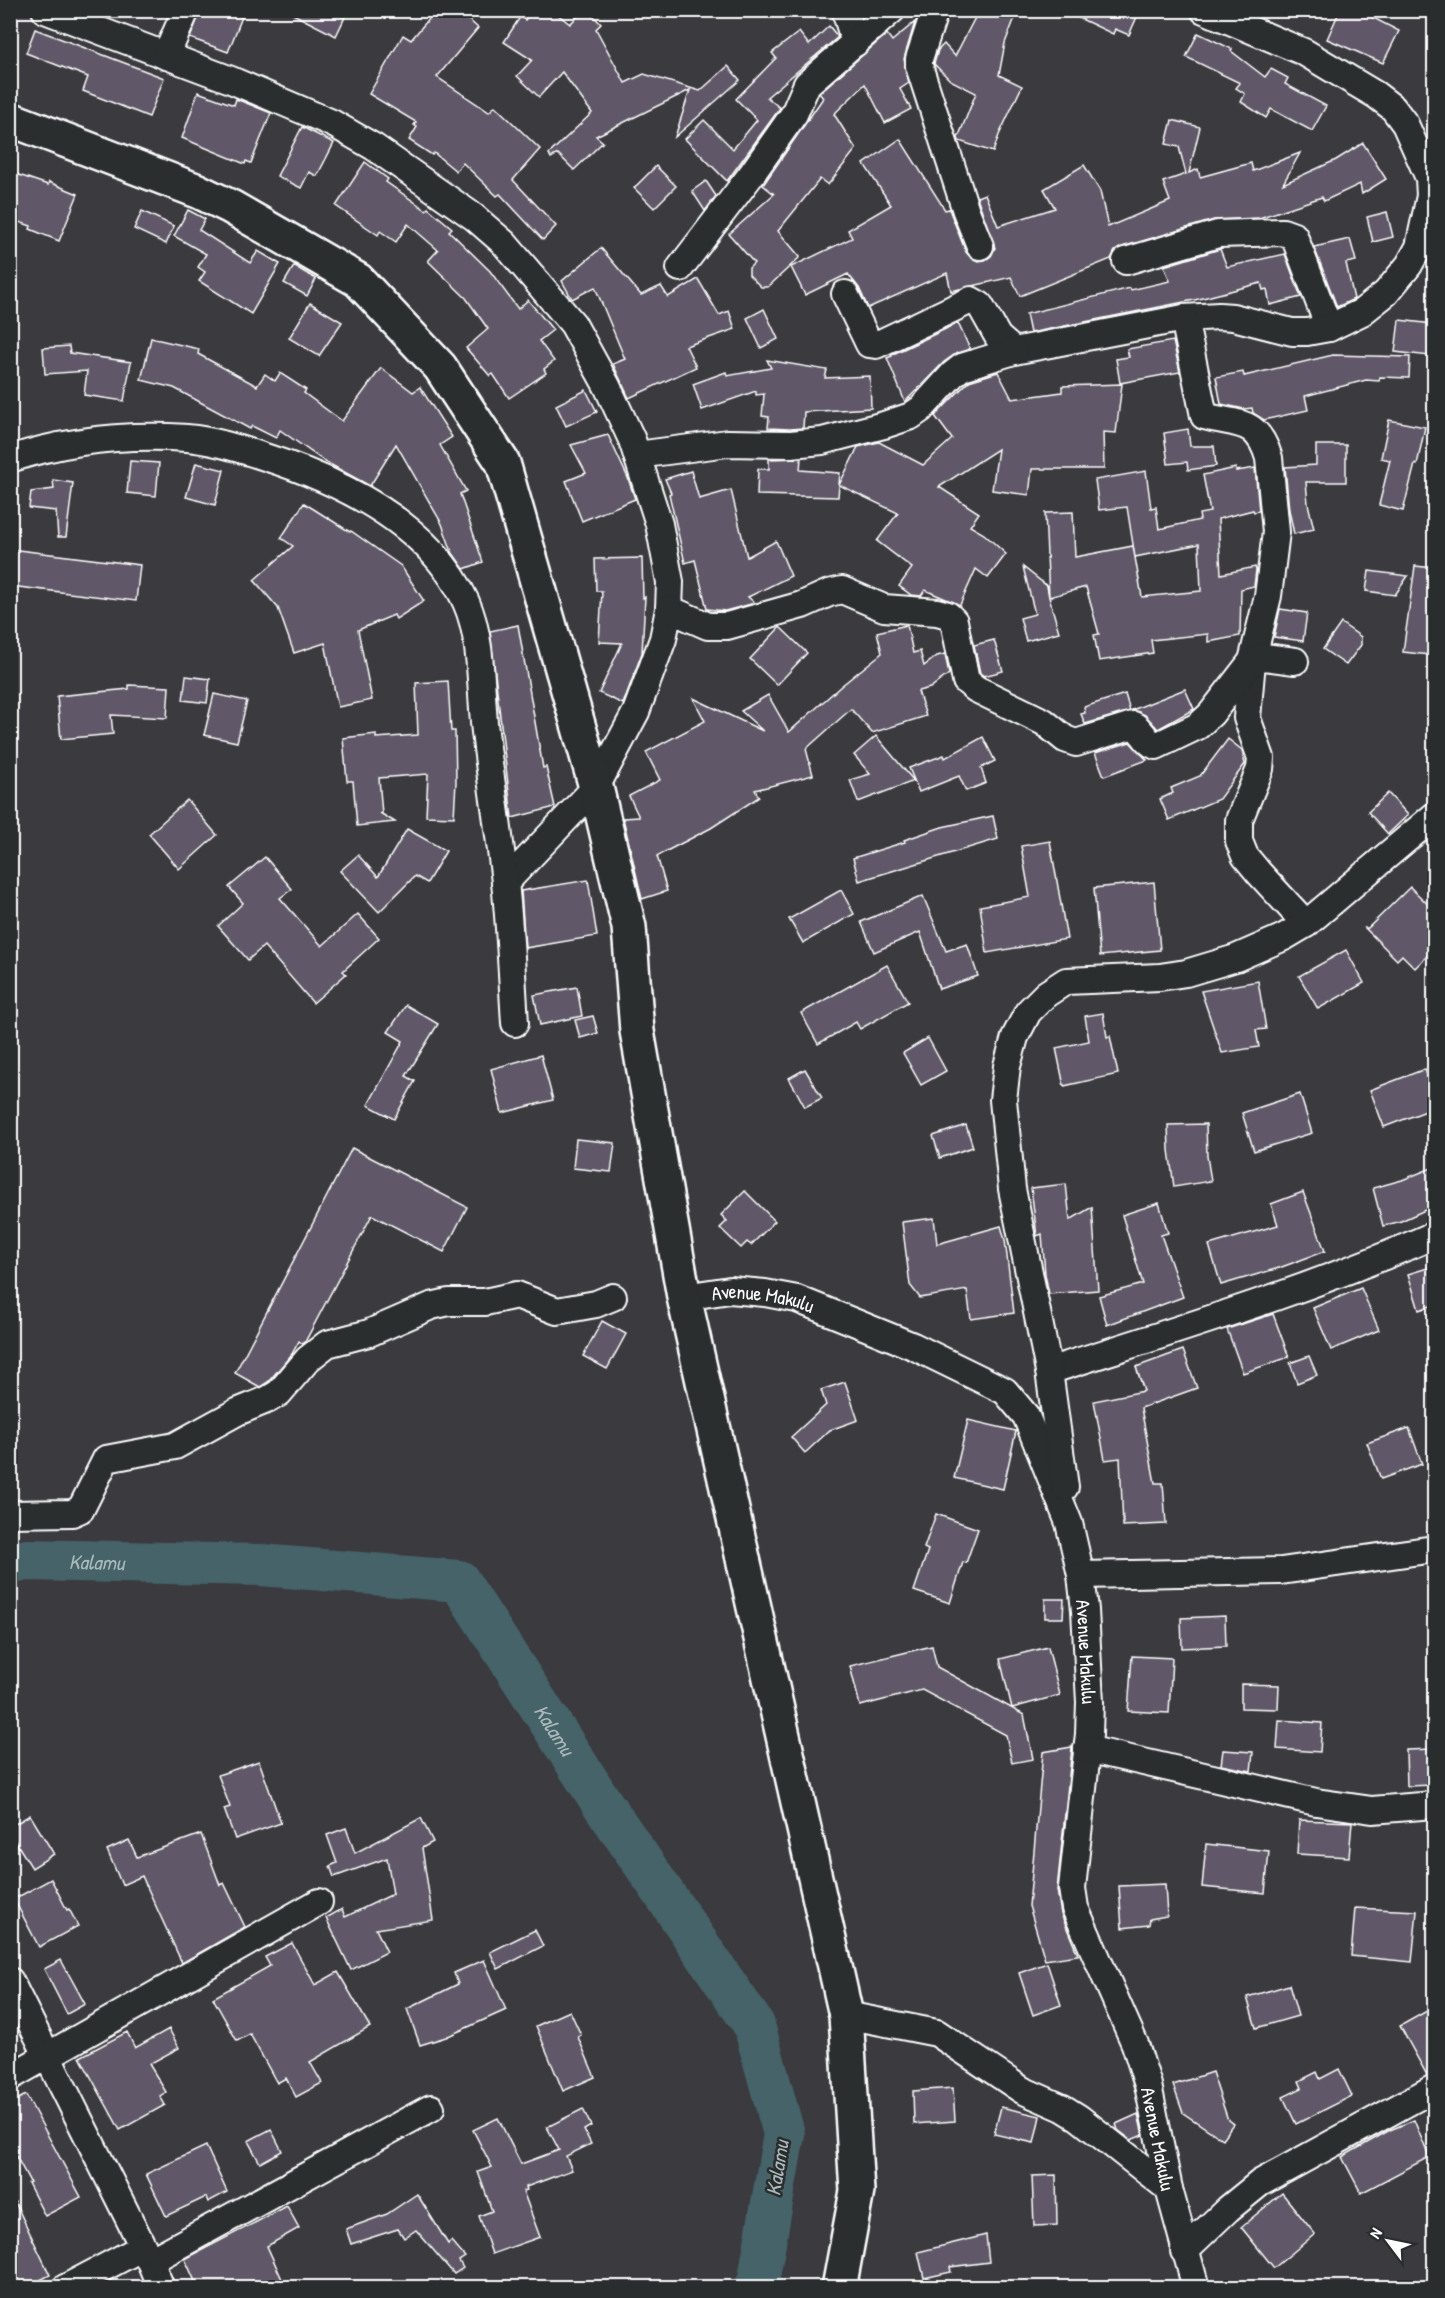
<svg xmlns="http://www.w3.org/2000/svg" width="1445" height="2298" viewBox="0 0 1445 2298" font-family="'Patrick Hand',sans-serif">
<style>
.lines{fill:none;stroke-linecap:round;stroke-linejoin:round}
.river{stroke:#456368;stroke-width:42}
.building{fill:#615868;stroke:#fff;stroke-width:1.5}
.minor-casing{stroke:#fff;stroke-width:30}
.secondary-casing{stroke:#fff;stroke-width:38}
.minor{stroke:#2a2d2e;stroke-width:26}
.secondary{stroke:#2a2d2e;stroke-width:33}
.labels{text-anchor:middle;dominant-baseline:central;stroke-width:5;stroke-linejoin:round;paint-order:stroke}
.street-label{font-size:20px;fill:#fff;stroke:#2a2d2e}
.water-label{font-size:21px;font-style:italic;fill:#abb9bb;stroke:#2a2d2e}
</style>
<rect width="100%" height="100%" fill="#3a3a3f"/>
<filter id="ink" filterUnits="userSpaceOnUse"><feTurbulence type="fractalNoise" baseFrequency=".0167" numOctaves="2"/><feDisplacementMap in="SourceGraphic" scale="12" xChannelSelector="R" yChannelSelector="G"/><feConvolveMatrix kernelMatrix="1 2 1 2 8 2 1 2 1" color-interpolation-filters="sRGB"/></filter>
<g filter="url(#ink)">
<g class="lines">
<!-- river -->
<path class="river" id="s1" d="M10,1564L26,1560L261,1565L459,1581L602,1803L754,2025L784,2134L758,2283L755,2288"/>
</g>
<!-- building -->
<g class="building">
<path d="M201,10H224L242,17L228,52L190,38Z"/>
<path d="M285,10H331L345,17L336,36Z"/>
<path d="M436,10H458L478,28L437,77L489,112L495,106L540,149L513,180L556,226L543,240L500,194L497,196L463,163L456,171L434,153L432,155L409,140L417,127L414,125L416,122L369,94L403,35L411,40Z"/>
<path d="M532,10H552L570,24L584,10H588L601,24L596,29L625,83L644,74L700,91L728,66L740,80L675,137L690,90L596,136L603,142L574,170L558,154L551,158L549,154L592,113L562,72L539,97L517,76L532,60L504,42L520,17L525,20Z"/>
<path d="M979,10H1018L1005,43L999,75L1022,86L999,135L993,152L959,141L958,138L976,93L950,80L934,64L938,50L944,44L955,56Z"/>
<path d="M1062,10H1140L1129,35L1115,29L1113,34Z"/>
<path d="M1340,10H1358L1399,31L1383,63L1327,39Z"/>
<path d="M915,22L904,59L909,83L900,89L911,109L885,123L865,84L834,114L856,149L828,185L820,179L778,231L800,257L768,287H761L749,275V268L754,263L729,234L774,194L763,185L823,98L819,93L887,34L892,41Z"/>
<path d="M829,26L838,37L767,97L780,108L727,181L685,139L704,120L733,149L757,120L736,99L776,58L772,53L799,32L809,45Z"/>
<path d="M35,29L164,78L149,117L83,91L88,77L26,53Z"/>
<path d="M1198,33L1232,49L1231,51L1265,77L1271,69L1288,78L1285,84L1326,106L1312,131L1271,109L1266,118L1241,102L1245,94L1236,88L1240,83L1186,57Z"/>
<path d="M198,92L234,105L236,99L271,113L251,163L246,161L245,164L182,138Z"/>
<path d="M1172,120L1200,127L1189,173L1198,169L1200,177L1251,163L1253,171L1300,153L1283,184L1336,160L1363,143L1386,179L1362,194L1360,184L1324,201L1322,197L1259,218L1214,220L1122,247L1115,251L1111,259L1020,296L1011,277L951,291L947,273L868,308L859,288L848,274L805,295L791,267L852,238L848,230L891,205L864,164L900,139L945,210L949,209L966,252L971,258L978,261L985,260L991,256L995,248L977,197L985,194L998,226L1055,208L1044,189L1084,165L1100,191L1108,227L1170,201L1163,182L1186,174L1179,147L1166,144Z"/>
<path d="M302,127L334,143L317,176L309,172L301,188L277,176Z"/>
<path d="M365,162L388,179L386,182L426,210L428,208L452,228L449,231L490,271L518,309L528,300L553,330L539,341L554,361L544,369L546,373L509,398L493,374L490,376L466,348L488,329L466,298L428,261L438,250L408,224L396,242L380,231L378,235L336,206Z"/>
<path d="M656,166L676,186L654,208L634,188Z"/>
<path d="M10,172L48,185L49,182L78,194L59,241L30,229L31,226L10,219Z"/>
<path d="M706,181L716,196L705,211L692,191Z"/>
<path d="M188,210L205,219L199,230L250,263L258,251L280,264L251,314L199,281L205,272L198,267L206,254L174,236Z"/>
<path d="M142,211L174,226L166,244L134,229Z"/>
<path d="M1387,212L1393,237L1373,242L1367,217Z"/>
<path d="M1350,239L1356,261L1346,263L1354,299L1337,307L1314,247Z"/>
<path d="M601,248L641,295L661,286L668,297L698,279L719,315L729,311L735,329L686,346L696,367L629,398L613,364L625,359L595,287L572,299L562,281Z"/>
<path d="M1220,249L1227,267L1285,254L1301,297L1270,305L1267,289L1263,290L1261,283L1199,299L1030,333L1026,314L1130,288L1131,290L1170,281L1164,266Z"/>
<path d="M294,266L316,279L307,296L284,283Z"/>
<path d="M310,303L342,322L319,356L289,338Z"/>
<path d="M764,309L778,339L761,348L747,318Z"/>
<path d="M1399,320L1433,324L1430,356L1395,352Z"/>
<path d="M958,323L970,349L957,353L944,362L905,402L887,358L892,356L891,355Z"/>
<path d="M151,338L199,349L198,354L257,386L265,374L275,381L280,373L306,390L304,393L342,421L381,368L413,392L420,387L452,437L440,445L466,491L460,494L483,562L464,569L452,552L442,524L396,444L370,486L324,461L280,430L276,438L252,426L250,429L174,388L141,380Z"/>
<path d="M1173,341L1180,372L1120,383L1116,359L1129,357L1127,349Z"/>
<path d="M69,346L70,353L131,362L124,401L84,395L87,371L45,374L43,348Z"/>
<path d="M1333,355L1410,357L1409,378L1380,377L1379,381L1366,380L1305,396L1308,410L1264,420L1253,413L1252,408L1244,409L1221,404L1216,377L1243,372L1244,376Z"/>
<path d="M767,360L827,370L825,378L870,376L871,408L804,412L803,428L790,429L768,428L769,417L762,416L764,394L756,395V391L702,410L693,384L726,372L727,376L771,368Z"/>
<path d="M998,372L1012,399L1062,392V386L1122,384L1116,433L1103,432L1104,469H1032L1029,495L992,490L998,449L939,487L979,513L970,526L984,534L1006,554L988,578L976,569L960,605L925,590L921,596L911,595L899,586L912,568L877,541L898,513L839,485L858,447L879,442L923,465L952,439L935,416L969,381Z"/>
<path d="M586,390L597,412L566,426L556,405Z"/>
<path d="M1389,420L1425,427L1417,465L1415,464L1403,511L1379,505L1390,460L1381,458Z"/>
<path d="M1188,429L1190,446H1214L1216,466L1188,470L1187,462L1168,464L1164,433Z"/>
<path d="M608,435L628,478L635,499L582,521L566,481L586,473L571,445Z"/>
<path d="M1316,445H1346V482H1306L1308,504L1314,529L1294,534L1289,510L1285,467L1316,465Z"/>
<path d="M801,458L800,470L840,473L838,497L757,495L758,469H769V459Z"/>
<path d="M130,461L159,463L156,496L127,493Z"/>
<path d="M196,463L224,470L215,505L186,497Z"/>
<path d="M1236,468V471L1255,468L1259,511L1254,512L1253,510L1218,519L1221,574L1255,567L1256,570L1254,586L1241,589L1240,636L1208,642V634L1151,640L1153,653L1099,661L1094,635L1099,634L1086,587L1049,597L1059,632L1026,641L1020,618L1035,614L1023,567L1047,586L1049,597L1045,513L1073,512L1075,557L1133,546L1142,597L1201,591L1199,544L1135,557L1127,507L1099,510L1095,480L1146,471L1151,508L1156,507L1159,529L1200,520L1199,514L1210,512L1203,475Z"/>
<path d="M691,471L699,499L731,490L747,557L776,541L791,576L748,597L755,603L725,611L707,609L695,560L685,563L669,494L671,493L665,479Z"/>
<path d="M53,480L73,483L66,537H58L56,511L29,508L31,492L54,489Z"/>
<path d="M304,503L350,532L351,531L401,566L424,601L396,619L394,615L358,630L372,700L338,707L325,643L294,653L278,608L254,580L293,546L281,538Z"/>
<path d="M10,549L140,565L136,601L10,586Z"/>
<path d="M642,558L643,598L645,597L642,653L623,704L599,693L622,643L599,642L602,591H596L595,559Z"/>
<path d="M1415,566L1434,568V623L1430,655L1403,652Z"/>
<path d="M1369,571L1408,576L1395,595L1366,591Z"/>
<path d="M1280,609L1307,613L1303,641L1274,637Z"/>
<path d="M1341,623L1361,637V645L1346,665L1323,649Z"/>
<path d="M518,625L543,768L546,767L555,807L512,818L490,631Z"/>
<path d="M907,625L913,653L920,651L924,666L937,656L945,654L949,674L930,688L918,691L926,716L872,733L851,709L806,749L813,775L755,790L759,797L711,828L657,856L667,891L642,899L623,818L639,817L629,796L660,780L646,752L705,721L693,698L763,731L741,711L768,695L789,732L841,686L882,653L877,632Z"/>
<path d="M780,627L807,653L777,685L750,659Z"/>
<path d="M994,640L1003,671L984,676L980,673L974,645Z"/>
<path d="M186,676L210,679L207,703L183,700Z"/>
<path d="M448,681L451,731H455L456,782L454,817L426,816L428,774L379,778L382,814L380,813L395,822L357,826L353,781H347L343,738L376,734V738L418,735L416,683Z"/>
<path d="M129,685L169,687L167,718L111,715L113,734L61,739L57,696L129,689Z"/>
<path d="M1185,689L1194,709L1158,729L1145,715L1132,710Z"/>
<path d="M214,694L247,701L237,742L204,735Z"/>
<path d="M1125,694L1130,711L1085,724L1081,714L1085,713L1084,707Z"/>
<path d="M876,736L914,781L858,802L850,780L870,774L854,755Z"/>
<path d="M983,737L995,761L981,768L986,783L966,791L959,776L919,792L909,768L944,755L945,758Z"/>
<path d="M1228,739L1242,750L1245,764L1219,799L1169,820L1160,799L1173,793L1171,788L1200,776Z"/>
<path d="M1130,742L1147,760L1104,776L1095,753Z"/>
<path d="M1388,793L1408,815L1388,834L1368,812Z"/>
<path d="M187,800L217,835L179,869L149,834Z"/>
<path d="M993,816L998,839L859,881L853,858L905,842L904,840L942,827Z"/>
<path d="M407,829L446,851L427,883L415,876L379,912L340,871L358,855L378,877Z"/>
<path d="M1050,841L1067,939L987,953L980,906L1030,897L1021,846Z"/>
<path d="M265,857L292,889L280,898L322,946L358,914L379,938L343,971L346,974L313,1003L264,946L248,960L218,926L243,903L229,887Z"/>
<path d="M588,880L597,936L525,948L521,891Z"/>
<path d="M1154,882L1160,950L1100,956L1094,888Z"/>
<path d="M1410,887L1434,910V949L1415,968L1402,955L1397,960L1365,928H1368Z"/>
<path d="M841,890L854,914L803,943L789,919Z"/>
<path d="M923,896L946,951L967,944L978,976L939,989L920,932L874,952L861,922Z"/>
<path d="M1346,950L1364,983L1318,1009L1299,976Z"/>
<path d="M887,965L908,1002L860,1029L856,1022L818,1044L801,1013Z"/>
<path d="M1258,981L1266,1029L1256,1030L1259,1047L1222,1053L1201,991Z"/>
<path d="M577,987L582,1016L540,1025L534,995Z"/>
<path d="M406,1005L438,1024L406,1076L415,1081L394,1119L368,1105L403,1041L388,1032Z"/>
<path d="M1103,1013L1107,1037L1110,1036L1118,1074L1064,1086L1056,1048L1089,1041L1085,1016Z"/>
<path d="M593,1016L598,1033L580,1038L575,1020Z"/>
<path d="M928,1038L946,1071L921,1085L903,1053Z"/>
<path d="M541,1055L553,1100L502,1113L491,1069Z"/>
<path d="M805,1069L822,1098L805,1107L789,1078Z"/>
<path d="M1425,1069L1434,1096V1108L1384,1127L1370,1090Z"/>
<path d="M1300,1094L1312,1133L1254,1151L1242,1113Z"/>
<path d="M1206,1124L1207,1156L1211,1181L1174,1187L1169,1150L1168,1125Z"/>
<path d="M966,1125L973,1147L940,1158L933,1136Z"/>
<path d="M576,1139L615,1143L611,1172L573,1168Z"/>
<path d="M352,1148L467,1207L444,1252L372,1215L305,1342L303,1344L299,1341L292,1354L269,1381L260,1387L235,1373Z"/>
<path d="M1434,1167V1206L1401,1221L1383,1226L1373,1188L1402,1180Z"/>
<path d="M1066,1184L1070,1220L1092,1207L1098,1290L1049,1294L1045,1274L1042,1234L1037,1236L1031,1188Z"/>
<path d="M745,1191L775,1221L751,1245L747,1242L741,1248L720,1228L727,1221L721,1215Z"/>
<path d="M1303,1192L1325,1251L1279,1268L1221,1285L1209,1245L1278,1225L1271,1204Z"/>
<path d="M1159,1203L1168,1233L1161,1235L1183,1297L1107,1325L1099,1296L1143,1284L1122,1215Z"/>
<path d="M934,1218L937,1244L1001,1226L1005,1240L1014,1313L971,1319L967,1290L920,1298L910,1285L902,1222Z"/>
<path d="M1434,1266V1305L1419,1310L1408,1274Z"/>
<path d="M1361,1288L1379,1330L1331,1350L1313,1308Z"/>
<path d="M1273,1314L1289,1357L1243,1373L1227,1329Z"/>
<path d="M602,1321L626,1334L607,1369L583,1356Z"/>
<path d="M1183,1350L1197,1388L1141,1408L1155,1483H1163L1166,1524L1123,1526L1120,1458L1105,1460L1094,1401L1144,1391L1136,1367Z"/>
<path d="M1309,1356L1317,1375L1297,1383L1290,1363Z"/>
<path d="M845,1382L858,1420L830,1430L805,1453L791,1437L826,1405L821,1390Z"/>
<path d="M968,1420L1016,1431L1003,1489L954,1478Z"/>
<path d="M1409,1428L1422,1464L1381,1479L1367,1443Z"/>
<path d="M936,1514L978,1529L966,1563L963,1562L950,1603L914,1591L928,1550L924,1548Z"/>
<path d="M1045,1599H1064L1063,1618H1045Z"/>
<path d="M1225,1616L1226,1646L1182,1648L1181,1618Z"/>
<path d="M932,1646L937,1667L1024,1715L1033,1759L1012,1763L1006,1735L922,1690L860,1706L850,1666Z"/>
<path d="M1048,1647L1060,1695L1012,1708L1000,1659Z"/>
<path d="M1132,1656L1172,1658L1169,1713L1128,1711Z"/>
<path d="M1241,1684L1279,1685L1278,1709L1241,1708Z"/>
<path d="M1279,1720L1322,1723L1320,1752L1277,1749Z"/>
<path d="M1072,1747L1057,1890L1061,1914L1078,1955L1045,1960L1029,1906L1043,1752Z"/>
<path d="M1434,1749V1785L1407,1786L1406,1750Z"/>
<path d="M1223,1750L1253,1752L1251,1771L1221,1765Z"/>
<path d="M259,1761L281,1823L235,1839L224,1809L230,1807L218,1775Z"/>
<path d="M30,1815L54,1854L32,1868L10,1833V1827Z"/>
<path d="M421,1818L433,1842L422,1848L433,1920L376,1929L387,1952L351,1970L326,1918L342,1909L345,1917L393,1894L387,1858L334,1877L330,1866L337,1863L327,1835L346,1828L355,1853Z"/>
<path d="M1299,1820L1352,1822L1349,1857L1297,1854Z"/>
<path d="M201,1834L220,1885L224,1883L245,1927L182,1963L142,1876L122,1885L107,1850L129,1840L137,1857Z"/>
<path d="M1206,1844L1269,1851L1265,1893L1202,1887Z"/>
<path d="M51,1879L67,1910L69,1909L78,1926L39,1947L14,1899Z"/>
<path d="M1165,1884L1167,1916L1150,1919L1149,1925L1122,1928L1119,1886Z"/>
<path d="M1355,1908L1417,1911L1412,1962L1351,1956Z"/>
<path d="M535,1930L543,1946L498,1969L490,1952Z"/>
<path d="M292,1943L315,1985L338,1972L370,2027L310,2062L322,2083L296,2097L286,2078L277,2083L250,2034L237,2041L213,1998L270,1966L265,1957Z"/>
<path d="M61,1960L85,2004L67,2014L44,1969Z"/>
<path d="M484,1960L506,2010L446,2037L420,2045L407,2009L458,1984L454,1973Z"/>
<path d="M1047,1963L1061,2005L1033,2015L1019,1973Z"/>
<path d="M1289,1985L1298,2016L1256,2028L1247,1997Z"/>
<path d="M1434,2007V2073L1427,2075L1400,2026Z"/>
<path d="M570,2011L581,2035L578,2037L595,2077L563,2091L536,2026Z"/>
<path d="M169,2029L179,2048L149,2064L166,2092L160,2096L165,2105L120,2130L80,2057L127,2032L135,2048Z"/>
<path d="M1339,2069L1352,2096L1296,2124L1283,2097L1302,2088L1299,2081L1317,2072L1320,2079Z"/>
<path d="M1212,2072L1228,2120L1233,2124L1222,2139L1183,2113L1173,2085Z"/>
<path d="M953,2088L955,2121L914,2124L913,2091Z"/>
<path d="M26,2095L81,2197L45,2216L28,2183L30,2182L10,2145V2103Z"/>
<path d="M1001,2107L1040,2116L1034,2143L994,2134Z"/>
<path d="M583,2109L591,2126L584,2130L591,2144L566,2156L572,2170L526,2187L527,2190L523,2191L540,2237L492,2254L479,2216L492,2211L478,2172L492,2167L473,2130L498,2118L521,2164L559,2150L547,2127Z"/>
<path d="M1138,2114L1143,2135L1131,2140L1118,2130L1116,2124Z"/>
<path d="M1414,2120L1429,2157L1361,2193L1342,2157L1390,2130Z"/>
<path d="M271,2129L282,2151L260,2163L248,2141Z"/>
<path d="M206,2146L227,2192L208,2202L206,2197L166,2216L146,2174Z"/>
<path d="M1056,2175L1057,2225L1034,2226L1032,2176Z"/>
<path d="M10,2192L50,2275L25,2288H10Z"/>
<path d="M1282,2193L1315,2234L1274,2268L1241,2227Z"/>
<path d="M417,2194L448,2244L451,2241L465,2257L459,2261L463,2268L454,2274L416,2230L404,2238L398,2229L351,2244L346,2229L387,2214Z"/>
<path d="M287,2206L299,2228L267,2246L286,2288H198L185,2259Z"/>
<path d="M986,2235L989,2262L950,2267L951,2272L924,2278L918,2252Z"/>
</g>
<g class="lines">
<!-- minor casing -->
<g class="minor-casing">
<g id="minor">
<path d="M45,10L231,80L332,123L374,147L474,217L504,243L573,324L607,386L632,440L659,524L670,582L669,609L663,639L636,712L596,787L505,883"/>
<path d="M845,10L855,43"/>
<path d="M935,10L919,59V66L966,211L980,246"/>
<path d="M166,56L186,10"/>
<path d="M1126,261L1218,234L1283,232L1294,236L1329,328"/>
<path d="M680,268L751,175L794,114L807,84L892,10"/>
<path d="M845,294L869,344L876,345L971,300L980,305L998,337L1014,351L1184,318L1219,316L1233,317L1292,332H1307L1329,328L1362,312L1386,293L1409,265L1419,247L1430,196L1429,178L1405,124L1393,108L1376,95L1304,52L1204,10"/>
<path d="M1184,318L1204,416C1238,425 1257,418 1269,458L1276,532L1268,596L1252,661L1247,718L1261,758L1260,769L1239,820V841L1245,856L1259,873L1306,924"/>
<path d="M637,455L728,443L791,444L822,441L884,425L911,416L921,409L953,374L962,367L1014,351"/>
<path d="M10,459C68,440 127,434 187,438C213,440 241,449 265,457C343,482 430,524 466,602C483,640 480,691 485,732C491,782 499,832 505,882C510,929 512,976 515,1023"/>
<path d="M669,609L708,626H727L802,605L829,593L842,590L884,608L937,612L948,615L954,621L966,681L976,689L1044,722L1065,739L1076,743L1133,725C1143,730 1145,742 1156,746L1198,726L1211,714L1252,661L1264,657L1295,661"/>
<path id="s2" d="M684,1297L730,1290L765,1293L797,1299L913,1346L1005,1391L1026,1416L1069,1523L1081,1575L1085,1610L1090,1702L1089,1734L1072,1888L1075,1908L1135,2044L1148,2085L1169,2189L1196,2288"/>
<path d="M1049,1371C1179,1329 1310,1290 1434,1235"/>
<path d="M1065,1487L1049,1371L1012,1189L1003,1100L1007,1066L1015,1037L1028,1012L1046,994L1066,981L1160,977L1186,973L1236,958L1284,937L1306,924L1434,816"/>
<path d="M10,1514L72,1513L81,1509L106,1459L175,1446L237,1412L269,1399L279,1393L308,1359L327,1344L369,1333L431,1306L449,1302H485L517,1295L557,1311L596,1304L613,1297"/>
<path d="M1081,1575L1281,1571L1434,1549"/>
<path d="M1087,1749L1316,1802L1372,1810L1434,1805"/>
<path d="M10,1981L150,2261L161,2288"/>
<path d="M846,2015L937,2033L1022,2090L1063,2108L1079,2118L1169,2189"/>
<path d="M10,2077L319,1902"/>
<path d="M1184,2251L1228,2209L1260,2183L1434,2088"/>
<path d="M150,2261L431,2108"/>
<path d="M65,2288L143,2247"/>
</g>
</g>
<!-- secondary casing -->
<g class="secondary-casing">
<path id="secondary" d="M10,119L198,191L231,207L358,280L440,367L503,463L596,787L629,927L637,1031L684,1297L846,2015L857,2191L839,2288"/>
</g>
<!-- minor -->
<use href="#minor" class="minor"/>
<!-- secondary -->
<use href="#secondary" class="secondary"/>
</g>
</g>
<g class="labels">
<!-- street labels -->
<g class="street-label">
<text stroke="none"><textPath href="#s2" startOffset="80">Avenue Makulu</textPath></text>
<text stroke="none"><textPath href="#s2" startOffset="620">Avenue Makulu</textPath></text>
<text stroke="none"><textPath href="#s2" startOffset="1124">Avenue Makulu</textPath></text>
</g>
<!-- water labels -->
<g class="water-label">
<text stroke="none"><textPath href="#s1" startOffset="87">Kalamu</textPath></text>
<text stroke="none"><textPath href="#s1" startOffset="627">Kalamu</textPath></text>
<text transform="translate(777 2168) rotate(-81)">Kalamu</text>
</g>
</g>
<!-- margin -->
<rect width="1445" height="2298" fill="none" stroke="#2a2d2e" stroke-width="36"/>
<rect x="18" y="18" width="1409" height="2262" fill="none" stroke="#fff" stroke-width="2" filter="url(#ink)"/>
<!-- north arrow -->
<g transform="translate(1388 2241) rotate(302)" stroke="#2a2d2e" stroke-width="4.5" paint-order="stroke">
<path d="M0-4.5L10 22L0 15L-10 22Z" fill="#ffffff"/>
<text y="-9" font-size="16" font-weight="bold" text-anchor="middle" fill="#ffffff">N</text>
</g>
</svg>
